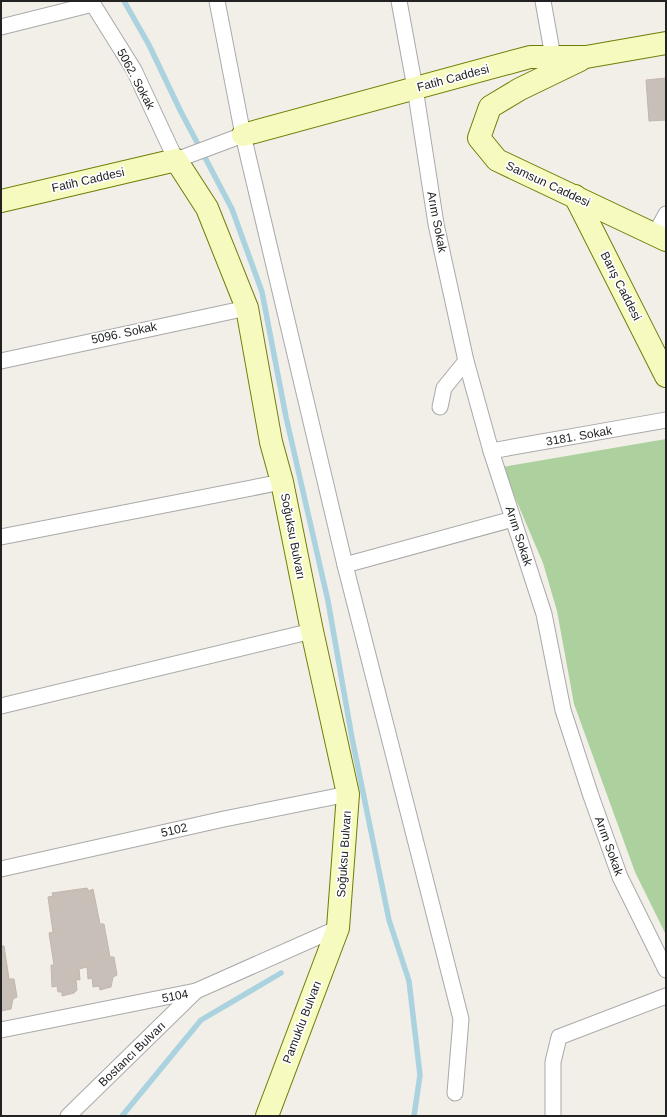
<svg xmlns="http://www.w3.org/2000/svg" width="667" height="1117" viewBox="0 0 667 1117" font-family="Arial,sans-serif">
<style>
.forest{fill:#add19e}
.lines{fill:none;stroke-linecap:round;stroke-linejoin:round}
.stream{stroke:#aad3df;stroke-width:5.5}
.building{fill:#c7bfb8;stroke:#c4b6ab}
.street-casing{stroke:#a9a9a9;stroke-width:17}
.secondary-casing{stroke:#707d05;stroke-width:24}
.street{stroke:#fff;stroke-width:15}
.secondary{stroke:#f7fabf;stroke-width:22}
.labels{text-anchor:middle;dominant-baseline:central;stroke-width:3.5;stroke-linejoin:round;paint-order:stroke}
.street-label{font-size:12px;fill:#222;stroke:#fff}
</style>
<rect width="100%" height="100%" fill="#f2efe9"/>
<!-- forest -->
<path class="forest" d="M666,439V935L635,872L574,704L557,611L543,563L502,467Z"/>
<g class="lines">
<!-- stream -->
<g class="stream">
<path d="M124,1L149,45L180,110L232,209L262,292L286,417L328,601L352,738L389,920L409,981L420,1075L414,1116"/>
<path d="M122,1116L201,1020L281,973"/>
</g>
</g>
<!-- building -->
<g class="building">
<path d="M666,78V120L649,121L646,80Z"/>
<path d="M87,888L89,891L93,889L100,924H104L110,957H114L117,975L113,977L111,987L100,990L99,986L93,987L92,978L88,979L87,967L79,969L80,980L76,979L77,990L74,993L62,996V992H58L57,986L52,987L51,965H54L49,933L53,932L48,897L53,896L52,893Z"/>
<path d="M1,946H4L9,979H14L17,997L13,999L11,1009L1,1011Z"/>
</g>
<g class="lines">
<!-- street casing -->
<g class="street-casing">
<g id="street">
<path d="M91,1L134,70L176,160L243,135"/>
<path d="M217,1L243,135L345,565L461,1019L455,1093"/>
<path d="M399,1L415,88L436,224L466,361L491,451L544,614L563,710L591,796L620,877L666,970"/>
<path d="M543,1L553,57"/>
<path d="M1,27L93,4"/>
<path d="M655,234L666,214"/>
<path d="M1,361L247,308"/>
<path d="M440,407L444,388L466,361"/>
<path d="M491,451L666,420"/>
<path d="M1,537L282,482"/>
<path d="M345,565L513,519"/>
<path d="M1,706L312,631"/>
<path d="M1,869L224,819L348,794"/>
<path d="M1,1030L196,991L338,928"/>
<path d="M68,1116L196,991"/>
<path d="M553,1116V1062L559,1037L666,996"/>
</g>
</g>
<!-- secondary casing -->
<g class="secondary-casing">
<g id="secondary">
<path d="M580,60L520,89L490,107L479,138L497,160L666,240"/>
<path d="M243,135L530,57H586L666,43"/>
<path d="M575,196L666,376"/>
<path d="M1,201L176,160L207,208L247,308L271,442L282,482L312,631L348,794L338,928L267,1116"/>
</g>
</g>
<!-- street -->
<use href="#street" class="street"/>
<!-- secondary -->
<use href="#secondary" class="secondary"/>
</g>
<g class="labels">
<!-- street labels -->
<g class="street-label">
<text transform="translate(453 78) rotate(-15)">Fatih Caddesi</text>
<text transform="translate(136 79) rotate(62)">5062. Sokak</text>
<text transform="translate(88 180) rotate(-13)">Fatih Caddesi</text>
<text transform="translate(548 184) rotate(25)">Samsun Caddesi</text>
<text transform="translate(437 222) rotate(79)">Arım Sokak</text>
<text transform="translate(621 286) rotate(63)">Barış Caddesi</text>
<text transform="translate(124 333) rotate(-12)">5096. Sokak</text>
<text transform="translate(579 436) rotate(-10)">3181. Sokak</text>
<text transform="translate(293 536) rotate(79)">Soğuksu Bulvarı</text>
<text transform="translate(519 536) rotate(72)">Arım Sokak</text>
<text transform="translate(174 830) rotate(-13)">5102</text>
<text transform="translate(609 846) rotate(70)">Arım Sokak</text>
<text transform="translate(344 854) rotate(-86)">Soğuksu Bulvarı</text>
<text transform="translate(175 996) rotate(-11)">5104</text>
<text transform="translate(302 1022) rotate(-69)">Pamuklu Bulvarı</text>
<text transform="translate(132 1054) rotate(-44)">Bostancı Bulvarı</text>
</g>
</g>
<!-- border -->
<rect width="667" height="1117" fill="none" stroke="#222222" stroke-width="4"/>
</svg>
